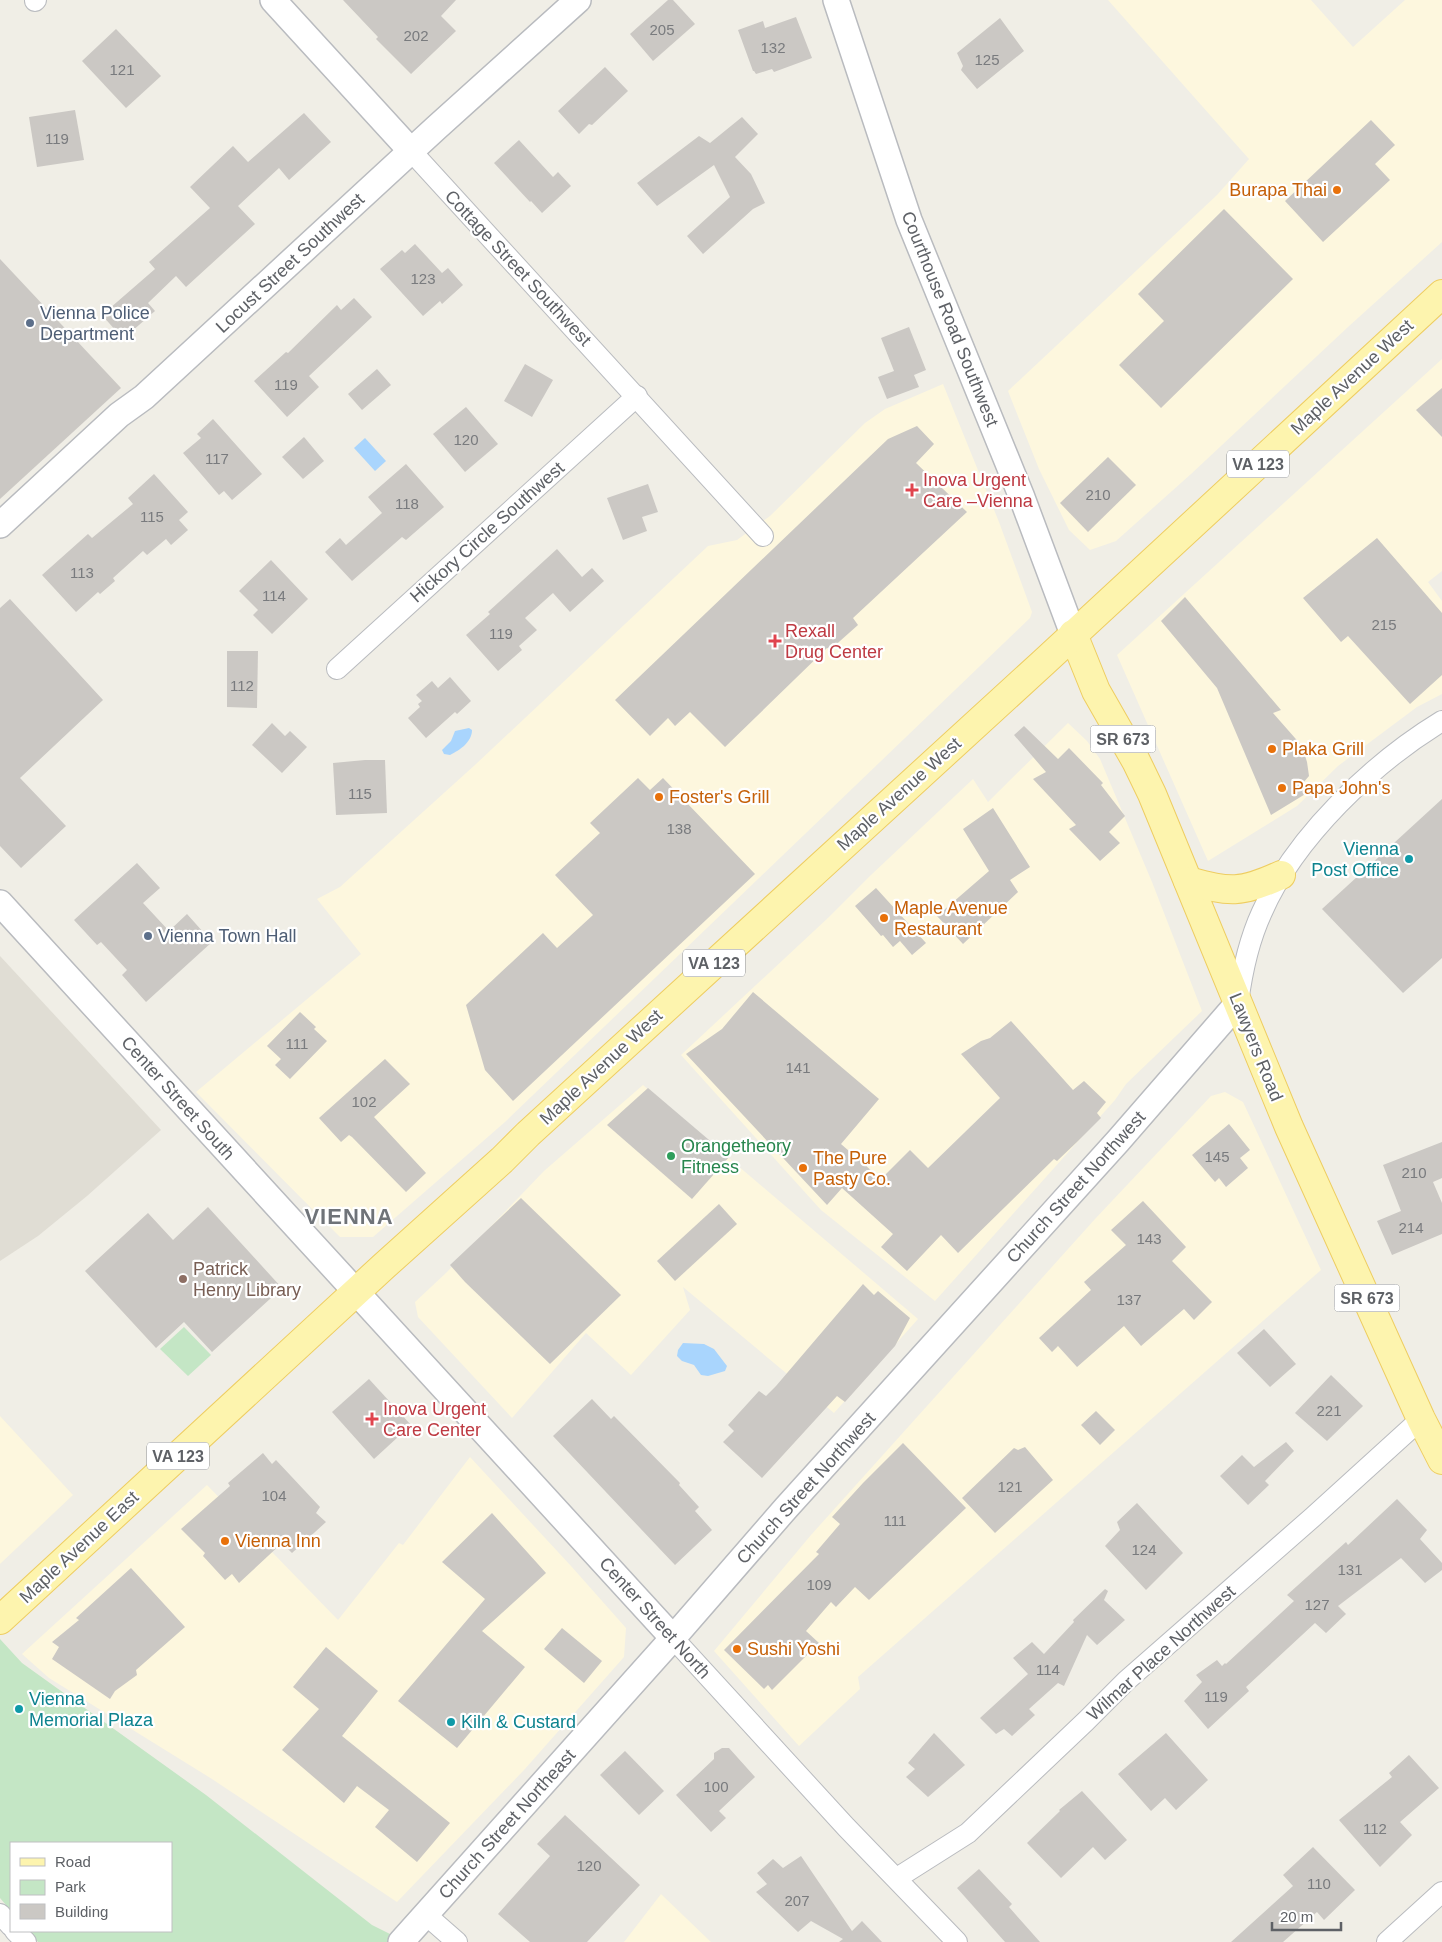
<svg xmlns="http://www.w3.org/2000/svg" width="1442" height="1942" viewBox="0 0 1442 1942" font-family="Helvetica,sans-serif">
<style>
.commercial{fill:#fdf7de}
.education{fill:#e0ddd4}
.green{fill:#c4e6c5}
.water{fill:#a9d5fd}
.building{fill:#cbc8c4}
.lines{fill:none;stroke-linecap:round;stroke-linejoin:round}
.minor-casing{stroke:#b9bbbf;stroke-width:22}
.tertiary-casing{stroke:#b9bbbf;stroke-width:28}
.primary-casing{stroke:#eecd61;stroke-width:30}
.minor{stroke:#fff;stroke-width:20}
.tertiary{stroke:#fff;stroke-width:25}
.primary{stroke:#fdf4ae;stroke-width:28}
.food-dot{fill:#e8710a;stroke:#fff;stroke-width:2}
.service-dot{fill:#5c6f8a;stroke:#fff;stroke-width:2}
.health-dot{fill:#e0444e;stroke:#fff;stroke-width:2}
.culture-dot{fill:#0f9aa8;stroke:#fff;stroke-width:2}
.leisure-dot{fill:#2e9e5b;stroke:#fff;stroke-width:2}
.education-dot{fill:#8d6e63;stroke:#fff;stroke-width:2}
.labels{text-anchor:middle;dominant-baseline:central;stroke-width:4.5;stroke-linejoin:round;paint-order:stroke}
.number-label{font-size:15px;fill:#797b7e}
.shield{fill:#fff;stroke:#8e9094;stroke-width:1}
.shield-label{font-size:16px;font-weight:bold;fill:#5e6166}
.food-label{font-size:18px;fill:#c56008;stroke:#fff;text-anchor:start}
.street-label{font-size:18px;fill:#5e6166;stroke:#fff}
.service-label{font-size:18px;fill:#4e5e75;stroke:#fff;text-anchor:start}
.health-label{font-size:18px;fill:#be3a42;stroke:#fff;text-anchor:start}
.culture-label{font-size:18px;fill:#0d838f;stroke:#fff;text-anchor:start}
.leisure-label{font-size:18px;fill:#27864d;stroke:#fff;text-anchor:start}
.education-label{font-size:18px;fill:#785e54;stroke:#fff;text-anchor:start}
.district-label{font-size:22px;font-weight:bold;letter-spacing:1px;fill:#6f7378;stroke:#fff}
</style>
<rect width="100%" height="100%" fill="#f0eee6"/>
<!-- commercial -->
<g class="commercial">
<path d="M1108,0H1311L1353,47L1405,0H1442V242L1348,327L1191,474L1116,541L1090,550L1069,530L1039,469L1008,391L1217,195L1249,159Z"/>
<path d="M1442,359V571L1428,582L1442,601V694L1417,707L1338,766L1297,806L1208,861L1117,655Z"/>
<path d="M943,384L999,522L1032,612L1030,618L505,1122L373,1237H340L196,1092L361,954L317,899L340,887L476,764L708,546L737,540L770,516L865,423L885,409Z"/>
<path d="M1068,723L1087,741L1100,759L1152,882L1202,1011L1126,1084L1115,1100L935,1301L821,1210L681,1055L829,917L871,875L973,779L988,802Z"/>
<path d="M643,1085L918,1319L834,1413L683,1287L690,1310L631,1375L586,1333L512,1418L418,1317L415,1302L447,1272L544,1171Z"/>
<path d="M1225,1092L1243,1102L1321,1270L858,1677L860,1689L799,1746L714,1651L811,1535L1095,1219L1211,1096Z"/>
<path d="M0,1416L73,1495L0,1564Z"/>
<path d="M470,1457L571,1566L626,1628L624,1657L524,1770L397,1902L212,1779L49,1678L22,1654L207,1485L338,1620L399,1543L403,1545Z"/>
<path d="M661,1894L711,1942H624Z"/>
</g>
<!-- education -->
<path class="education" d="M0,956L161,1130L87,1196L38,1236L0,1261Z"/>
<!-- green -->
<g class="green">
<path d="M184,1327L211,1355L188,1376L160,1349Z"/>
<path d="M0,1639L22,1663L206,1795L372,1925L406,1942H38L28,1931H171V1843H11V1911L0,1898Z"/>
</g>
<!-- water -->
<g class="water">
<path d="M365,438L386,461L375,471L354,448Z"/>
<path d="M469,728L472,730C472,742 460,750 450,755L444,754L442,750L451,741L455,731Z"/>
<path d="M683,1343L704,1344L714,1349L727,1366L725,1371L708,1376L701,1375L694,1365L682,1361L677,1356L678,1350Z"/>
</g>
<!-- building -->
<g class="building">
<path d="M343,0H456L441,16L456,31L411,74L376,39L378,37Z"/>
<path d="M668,0H673L695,24L653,61L630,34Z"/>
<path d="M796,17L812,58L774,72L772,69L756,74L754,71H753L738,30L763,21L765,28Z"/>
<path d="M1000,18L1024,51L977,89L961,70L963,66L957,53Z"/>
<path d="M116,29L161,76L126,108L82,61Z"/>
<path d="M605,67L628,91L592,125L589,124L579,134L558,111Z"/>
<path d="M75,110L84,160L37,167L29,117Z"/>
<path d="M304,113L331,142L289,180L279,168L238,206L255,224L186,287L176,276L148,303L155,311L123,339L102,315L155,269L149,262L210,208L190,187L233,146L248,162Z"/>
<path d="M742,117L758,134L735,157L751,174L765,203L753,209L703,254L687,236L730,197L714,165L657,206L637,183L699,136L710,143Z"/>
<path d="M1371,120L1395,145L1375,164L1390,180L1323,242L1285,201Z"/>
<path d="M519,140L553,177L558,172L571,186L542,213L531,201L530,202L494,163Z"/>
<path d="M1224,209L1293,279L1161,408L1119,365L1164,321L1138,294Z"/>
<path d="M415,244L442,273L448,268L463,285L442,304L440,301L423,316L380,269L402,250L405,253Z"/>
<path d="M0,259L121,388L0,499Z"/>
<path d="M354,298L372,317L309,376L319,387L287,417L254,381L286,352L288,353L337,305L341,310Z"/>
<path d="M909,327L926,370L914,375L919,387L887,399L878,377L894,371L881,338Z"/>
<path d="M525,364L553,380L532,417L504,401Z"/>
<path d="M377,369L391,385L362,410L348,394Z"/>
<path d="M1442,388V437L1416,410Z"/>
<path d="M466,407L498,444L465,472L433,434Z"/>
<path d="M213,419L262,474L232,500L224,491L219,495L183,453L201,438L197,434Z"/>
<path d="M917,426L934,444L916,463L967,512L853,618L858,625L831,649L827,648L725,747L690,712L675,726L668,718L650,736L615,700L888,439Z"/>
<path d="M304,437L324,461L303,479L282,457Z"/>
<path d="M1108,457L1136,485L1088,532L1060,503Z"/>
<path d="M406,464L444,507L406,540L402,537L352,581L325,552L340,538L346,545L382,513L368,497Z"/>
<path d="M154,474L188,512L179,520L188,530L171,545L166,539L147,555L143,551L113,578L115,581L100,594L98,592L76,612L42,575L88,534L92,538L133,504L128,498Z"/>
<path d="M648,484L658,512L642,517L647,531L623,540L607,498Z"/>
<path d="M1377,538L1442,613V675L1410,704L1348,636L1341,642L1303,598Z"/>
<path d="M557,549L582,577L592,568L604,581L570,612L553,593L525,618L537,630L519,646L522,650L498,671L466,635L490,614L488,612Z"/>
<path d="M271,560L308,599L272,634L253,615L258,610L239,591Z"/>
<path d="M1185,597L1281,710L1273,713L1302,746L1307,762L1309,776L1303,783L1307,793L1271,815L1217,688L1161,621Z"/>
<path d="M10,599L103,700L20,778L66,826L21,868L0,846V608Z"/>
<path d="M227,651H258L257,708L227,707Z"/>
<path d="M450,677L471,701L457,714L455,712L426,738L408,718L420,707L418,704L422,701L416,695L432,681L438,688Z"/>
<path d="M272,723L285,736L290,731L307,747L282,773L252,745Z"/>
<path d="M1024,726L1058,759L1069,748L1103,783L1101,785L1125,816L1109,832L1120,843L1100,861L1069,829L1076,825L1033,779L1046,772L1014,735Z"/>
<path d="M365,760H385L387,813L336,815L333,763Z"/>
<path d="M638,778L650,790L663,778L755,874L513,1101L485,1070L466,1005L543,933L557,948L593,915L555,875L600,833L590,823Z"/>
<path d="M1442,799V958L1403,993L1322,909Z"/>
<path d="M993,808L1030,867L1010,880L1018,892L963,944L937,916L989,871L963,829Z"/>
<path d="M137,863L160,888L143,903L169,931L187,914L212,942L146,1002L122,975L127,970L101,942L97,945L74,920Z"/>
<path d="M876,888L926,943L912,955L900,941L893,947L883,935L881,936L855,906Z"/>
<path d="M753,992L879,1099L841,1144L881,1179L910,1150L928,1168L1000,1098L961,1054L981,1041L990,1038L1011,1021L1073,1090L1084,1081L1106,1102L1097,1113L1101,1118L1077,1142L1057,1161L1054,1159L958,1253L941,1235L907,1271L881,1247L893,1234L842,1188L827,1205L686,1054L722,1029Z"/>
<path d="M300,1012L316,1027L314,1029L327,1041L290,1079L275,1065L281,1059L267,1046Z"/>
<path d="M385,1059L410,1084L374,1117L426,1173L406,1192L352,1137L349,1135L341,1142L319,1118Z"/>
<path d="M648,1088L729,1157L692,1199L607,1125Z"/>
<path d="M1229,1124L1250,1150L1240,1158L1248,1168L1226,1187L1219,1178L1215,1182L1192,1155Z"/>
<path d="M1442,1142V1178L1433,1182L1442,1203V1234L1392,1255L1377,1221L1401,1211L1383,1165Z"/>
<path d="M521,1198L621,1295L550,1364L465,1282L450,1265Z"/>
<path d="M1143,1201L1186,1247L1172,1261L1212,1302L1194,1320L1184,1309L1141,1346L1124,1326L1077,1367L1058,1346L1052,1352L1039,1338L1091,1290L1084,1282L1126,1245L1111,1230Z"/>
<path d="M719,1204L737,1224L675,1281L657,1261Z"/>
<path d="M208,1207L282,1288L212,1352L184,1322L156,1348L85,1271L148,1213L173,1240Z"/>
<path d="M863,1284L874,1295L878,1291L910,1318L895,1346L845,1402L837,1396L762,1478L723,1442L734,1431L728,1425L759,1391L766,1396L776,1386Z"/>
<path d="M1264,1329L1296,1364L1270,1387L1237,1353Z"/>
<path d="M1331,1375L1363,1406L1327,1441L1295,1413Z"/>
<path d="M369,1379L411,1425L374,1459L332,1412Z"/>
<path d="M592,1399L611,1419L614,1416L680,1483L679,1485L699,1507L695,1511L712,1530L675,1565L553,1436Z"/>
<path d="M1096,1411L1115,1430L1100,1445L1081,1425Z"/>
<path d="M1286,1442L1294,1451L1265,1481L1269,1485L1248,1505L1220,1476L1242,1455L1254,1467Z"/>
<path d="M903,1443L966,1508L869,1600L855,1587L836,1607L831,1602L806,1631L819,1643L772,1690L768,1685L764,1689L724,1650L819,1554L816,1552L840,1524L832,1517L863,1483Z"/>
<path d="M1025,1447L1053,1480L995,1533L962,1498L1014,1448L1018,1450Z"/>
<path d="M263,1453L272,1464L276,1460L320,1507L316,1513L326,1522L292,1553L282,1543L239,1583L232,1574L225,1580L203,1556L205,1553L181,1529L230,1486L228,1483Z"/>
<path d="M1397,1499L1427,1530L1420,1539L1442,1563V1570L1425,1583L1401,1558L1338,1606L1346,1614L1326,1633L1315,1623L1246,1687L1249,1691L1208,1729L1184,1701L1202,1682L1196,1675L1217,1660L1222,1666L1225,1663L1226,1664L1294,1601L1287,1595L1346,1542L1348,1545Z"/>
<path d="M1137,1503L1183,1553L1146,1590L1105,1546L1120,1530L1117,1522Z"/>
<path d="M492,1513L546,1573L482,1631L525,1667L457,1748L398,1701L485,1599L442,1562Z"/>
<path d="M131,1568L185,1627L136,1670L137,1675L115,1691L110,1699L52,1659L59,1647L52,1642L79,1620L76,1618Z"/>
<path d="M1105,1589L1108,1591L1104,1600L1125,1620L1097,1645L1087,1635L1064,1686L1058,1683L1029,1709L1035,1715L1012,1736L1004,1729L996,1734L980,1718L1028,1674L1013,1658L1032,1642L1044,1654L1074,1622L1073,1620Z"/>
<path d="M562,1628L602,1661L584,1683L544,1649Z"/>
<path d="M326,1647L378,1691L342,1736L450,1823L417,1862L375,1827L389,1810L357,1786L344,1803L282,1750L319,1709L293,1687Z"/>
<path d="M934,1733L965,1765L928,1797L906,1777L915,1769L908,1763Z"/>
<path d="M1166,1733L1208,1780L1176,1810L1165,1798L1151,1811L1118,1774Z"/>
<path d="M722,1748H729L755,1777L719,1811L726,1818L711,1832L676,1795L714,1759V1753Z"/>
<path d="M625,1751L664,1791L639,1815L600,1775Z"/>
<path d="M1409,1755L1439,1788L1400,1822L1412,1835L1380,1867L1339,1820L1392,1777L1389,1773Z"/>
<path d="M1082,1791L1127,1840L1105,1860L1093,1847L1061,1878L1027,1843L1060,1811L1059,1810Z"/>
<path d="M565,1815L640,1885L587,1942H530L498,1914L550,1856L537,1844Z"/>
<path d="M1313,1847L1355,1890L1324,1920L1317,1912L1283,1942H1231L1293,1886L1283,1875Z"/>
<path d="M801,1856L852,1931L862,1921L882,1942H839L843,1939L811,1921L798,1932L756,1892L767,1884L757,1873L773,1859L783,1868Z"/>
<path d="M979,1869L1012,1904L1009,1907L1040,1942H1005L957,1888Z"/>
</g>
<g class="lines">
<!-- minor casing -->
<g class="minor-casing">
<g id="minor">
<path d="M35,1L36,0"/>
<path d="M412,152L763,536"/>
<path d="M337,669L637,396"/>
<path d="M1238,1003C1242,972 1249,940 1262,912C1295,837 1373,763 1442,721"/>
<path d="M673,1638L846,1827L957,1942"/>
<path d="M897,1878L968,1833L1086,1721L1126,1681L1313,1517L1421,1419"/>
<path d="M0,1914L11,1926"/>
<path d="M425,1914L457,1942"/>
<path d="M15,1931L26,1942"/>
<path d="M1387,1942L1442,1892"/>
</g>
</g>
<!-- tertiary casing -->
<g class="tertiary-casing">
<g id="tertiary">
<path d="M273,0L412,152"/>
<path d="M836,0L909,220L1021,495L1073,634"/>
<path d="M0,525L119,415L144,397L436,128L578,0"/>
<path d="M0,903L673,1638"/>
<path d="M401,1942L673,1638L786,1508L1118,1141L1238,1003"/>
</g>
</g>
<!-- primary casing -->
<g class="primary-casing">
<g id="primary">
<path d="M1073,634L1096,691L1136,761L1152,794L1289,1127L1421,1419L1442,1460"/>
<path d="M1188,881C1230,892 1240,894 1281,875"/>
<path d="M0,1620L384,1266L502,1160L528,1134L1044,662L1442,294"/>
</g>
</g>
<!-- minor -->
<use href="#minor" class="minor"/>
<!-- tertiary -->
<use href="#tertiary" class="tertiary"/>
<!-- primary -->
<use href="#primary" class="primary"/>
</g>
<!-- markers -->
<g class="food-dot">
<circle cx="1337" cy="190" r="5"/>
<circle cx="1272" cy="749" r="5"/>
<circle cx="1282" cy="788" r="5"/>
<circle cx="659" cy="797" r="5"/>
<circle cx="884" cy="918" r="5"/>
<circle cx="803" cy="1168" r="5"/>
<circle cx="225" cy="1541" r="5"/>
<circle cx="737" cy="1649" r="5"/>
</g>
<g class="service-dot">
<circle cx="30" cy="323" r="5"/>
<circle cx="148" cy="936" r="5"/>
</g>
<g class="health-dot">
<path d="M909.5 482.5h5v5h5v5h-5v5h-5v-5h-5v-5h5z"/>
<path d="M772.5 633.5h5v5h5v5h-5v5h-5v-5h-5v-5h5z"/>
<path d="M369.5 1411.5h5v5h5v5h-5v5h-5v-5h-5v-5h5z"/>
</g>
<g class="culture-dot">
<circle cx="1409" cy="859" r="5"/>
<circle cx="19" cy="1709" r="5"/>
<circle cx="451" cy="1722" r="5"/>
</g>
<circle class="leisure-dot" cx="671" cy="1156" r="5"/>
<circle class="education-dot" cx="183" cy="1279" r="5"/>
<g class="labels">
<!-- number labels -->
<g class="number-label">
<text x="662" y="29">205</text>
<text x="416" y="35">202</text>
<text x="773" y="47">132</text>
<text x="987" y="59">125</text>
<text x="122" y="69">121</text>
<text x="57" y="138">119</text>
<text x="423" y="278">123</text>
<text x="286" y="384">119</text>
<text x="466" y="439">120</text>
<text x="217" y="458">117</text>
<text x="1098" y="494">210</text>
<text x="407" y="503">118</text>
<text x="152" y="516">115</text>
<text x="82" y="572">113</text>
<text x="274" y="595">114</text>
<text x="1384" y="624">215</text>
<text x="501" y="633">119</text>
<text x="242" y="685">112</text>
<text x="360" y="793">115</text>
<text x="679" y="828">138</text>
<text x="297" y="1043">111</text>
<text x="798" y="1067">141</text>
<text x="364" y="1101">102</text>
<text x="1217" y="1156">145</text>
<text x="1414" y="1172">210</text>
<text x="1411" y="1227">214</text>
<text x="1149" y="1238">143</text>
<text x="1129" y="1299">137</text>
<text x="1329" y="1410">221</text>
<text x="1010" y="1486">121</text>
<text x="274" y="1495">104</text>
<text x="895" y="1520">111</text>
<text x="1144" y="1549">124</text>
<text x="1350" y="1569">131</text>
<text x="819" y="1584">109</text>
<text x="1317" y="1604">127</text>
<text x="1048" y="1669">114</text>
<text x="1216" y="1696">119</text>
<text x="716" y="1786">100</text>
<text x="1375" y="1828">112</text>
<text x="589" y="1865">120</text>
<text x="1319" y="1883">110</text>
<text x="797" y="1900">207</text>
</g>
<!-- shield labels -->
<g class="shield">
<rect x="1227" y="450.5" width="62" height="27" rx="4"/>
<rect x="1090.5" y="725.5" width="65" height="27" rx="4"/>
<rect x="683" y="949.5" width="62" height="27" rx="4"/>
<rect x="1334.5" y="1284.5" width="65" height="27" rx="4"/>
<rect x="147" y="1442.5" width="62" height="27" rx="4"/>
</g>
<g class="shield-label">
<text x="1258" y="464">VA 123</text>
<text x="1123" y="739">SR 673</text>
<text x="714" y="963">VA 123</text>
<text x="1367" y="1298">SR 673</text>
<text x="178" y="1456">VA 123</text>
</g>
<!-- food labels -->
<g class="food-label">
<text x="1327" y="190" text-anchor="end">Burapa Thai</text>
<text x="1282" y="749">Plaka Grill</text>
<text x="1292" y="788">Papa John's</text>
<text x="669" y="797">Foster's Grill</text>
<text x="894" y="908">Maple Avenue<tspan x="894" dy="21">Restaurant</tspan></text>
<text x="813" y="1158">The Pure<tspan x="813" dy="21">Pasty Co.</tspan></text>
<text x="235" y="1541">Vienna Inn</text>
<text x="747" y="1649">Sushi Yoshi</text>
</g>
<!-- street labels -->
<g class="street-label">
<text transform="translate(290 263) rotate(-43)">Locust Street Southwest</text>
<text transform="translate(518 268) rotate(47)">Cottage Street Southwest</text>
<text transform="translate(950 319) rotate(68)">Courthouse Road Southwest</text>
<text transform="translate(1352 377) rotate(-43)">Maple Avenue West</text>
<text transform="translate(487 532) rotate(-42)">Hickory Circle Southwest</text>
<text transform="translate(899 794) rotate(-42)">Maple Avenue West</text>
<text transform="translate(1256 1047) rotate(68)">Lawyers Road</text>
<text transform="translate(601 1067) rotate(-43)">Maple Avenue West</text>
<text transform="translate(178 1098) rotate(48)">Center Street South</text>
<text transform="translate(1076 1187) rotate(-48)">Church Street Northwest</text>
<text transform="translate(806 1488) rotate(-48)">Church Street Northwest</text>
<text transform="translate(79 1547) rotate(-43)">Maple Avenue East</text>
<text transform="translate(655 1618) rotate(48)">Center Street North</text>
<text transform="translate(1161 1653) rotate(-42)">Wilmar Place Northwest</text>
<text transform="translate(507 1824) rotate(-48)">Church Street Northeast</text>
</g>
<!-- service labels -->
<g class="service-label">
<text x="40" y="313">Vienna Police<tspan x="40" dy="21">Department</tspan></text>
<text x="158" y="936">Vienna Town Hall</text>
</g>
<!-- health labels -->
<g class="health-label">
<text x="923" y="480">Inova Urgent<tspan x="923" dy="21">Care –Vienna</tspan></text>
<text x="785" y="631">Rexall<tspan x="785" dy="21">Drug Center</tspan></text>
<text x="383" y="1409">Inova Urgent<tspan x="383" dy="21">Care Center</tspan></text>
</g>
<!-- culture labels -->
<g class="culture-label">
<text x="1399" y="849" text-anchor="end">Vienna<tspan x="1399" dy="21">Post Office</tspan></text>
<text x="29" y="1699">Vienna<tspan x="29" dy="21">Memorial Plaza</tspan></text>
<text x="461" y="1722">Kiln &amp; Custard</text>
</g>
<!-- leisure labels -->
<g class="leisure-label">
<text x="681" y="1146">Orangetheory<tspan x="681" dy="21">Fitness</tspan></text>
</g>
<!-- education labels -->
<g class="education-label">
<text x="193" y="1269">Patrick<tspan x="193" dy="21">Henry Library</tspan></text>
</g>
<!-- district labels -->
<g class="district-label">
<text x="349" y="1216">VIENNA</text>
</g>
</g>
<!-- legend -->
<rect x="10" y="1842" width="162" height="90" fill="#ffffff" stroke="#bfc0c2"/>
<rect x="20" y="1858" width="25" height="8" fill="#fdf4ae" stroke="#bfc0c2"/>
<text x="55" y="1867" font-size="15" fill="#5e6166">Road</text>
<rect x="20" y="1880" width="25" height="15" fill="#c4e6c5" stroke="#bfc0c2"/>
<text x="55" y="1892" font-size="15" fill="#5e6166">Park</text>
<rect x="20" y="1904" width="25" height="15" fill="#cbc8c4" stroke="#bfc0c2"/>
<text x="55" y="1917" font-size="15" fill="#5e6166">Building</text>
<!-- scale -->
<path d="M1272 1922v8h69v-8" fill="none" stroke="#5e6166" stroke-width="2.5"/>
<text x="1280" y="1922" font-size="15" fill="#5e6166" stroke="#ffffff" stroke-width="4" paint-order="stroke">20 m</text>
</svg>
